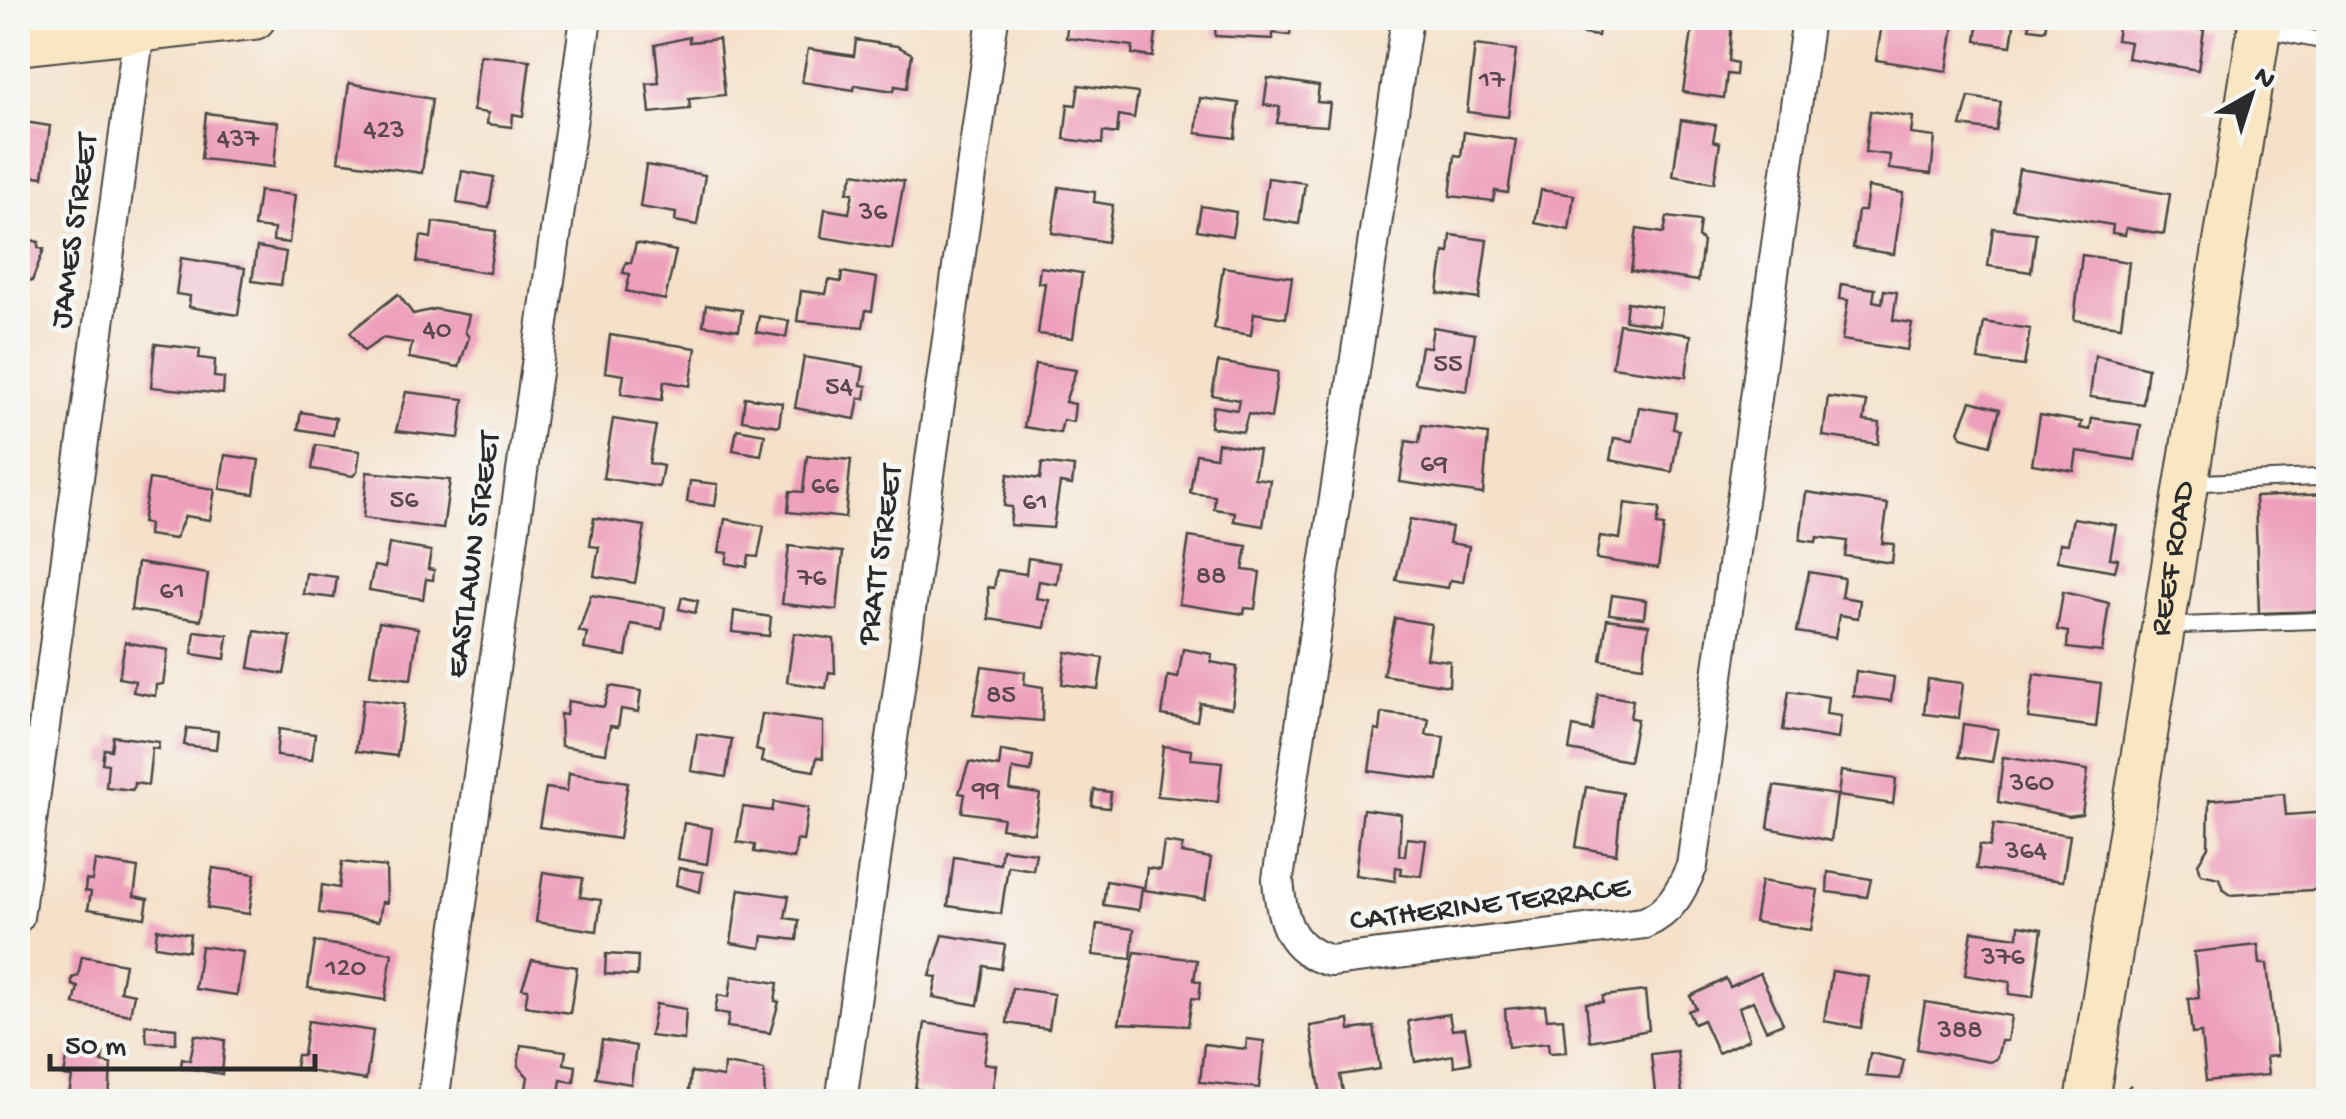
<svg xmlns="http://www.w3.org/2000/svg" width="2346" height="1119" viewBox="0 0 2346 1119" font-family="'Gochi Hand',sans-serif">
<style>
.building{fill:#ed9fbb}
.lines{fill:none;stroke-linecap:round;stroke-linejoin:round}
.lane-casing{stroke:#494643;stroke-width:19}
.street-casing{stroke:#494643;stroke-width:34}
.secondary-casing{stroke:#494643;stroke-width:46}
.path{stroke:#494643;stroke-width:6;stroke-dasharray:2.5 8;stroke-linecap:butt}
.lane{stroke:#fff;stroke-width:15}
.street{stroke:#fff;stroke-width:30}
.secondary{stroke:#f9e7c3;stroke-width:42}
.labels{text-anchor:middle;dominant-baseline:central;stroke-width:10;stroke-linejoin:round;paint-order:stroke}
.number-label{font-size:28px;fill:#5c484f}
.street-label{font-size:32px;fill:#2b2b2b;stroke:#f6f6f2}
</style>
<rect width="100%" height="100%" fill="#f6f6f2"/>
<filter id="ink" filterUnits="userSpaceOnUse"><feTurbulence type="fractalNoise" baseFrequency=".01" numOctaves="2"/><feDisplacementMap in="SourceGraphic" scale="20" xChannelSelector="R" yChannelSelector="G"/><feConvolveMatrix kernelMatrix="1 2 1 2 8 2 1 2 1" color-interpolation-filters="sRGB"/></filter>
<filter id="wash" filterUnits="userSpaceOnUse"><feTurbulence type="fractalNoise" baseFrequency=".0048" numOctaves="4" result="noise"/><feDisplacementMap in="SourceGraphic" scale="40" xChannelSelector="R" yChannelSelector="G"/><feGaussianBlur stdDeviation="2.25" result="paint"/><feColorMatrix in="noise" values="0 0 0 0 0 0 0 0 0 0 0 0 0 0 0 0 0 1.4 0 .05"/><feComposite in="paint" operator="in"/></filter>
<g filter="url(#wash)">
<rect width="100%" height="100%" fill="#f5e1ca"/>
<g id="blocks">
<!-- building -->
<g class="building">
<path d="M1068,18H1158L1153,57L1132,54L1133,46L1066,38Z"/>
<path d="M1216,18H1323L1322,27L1291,25L1290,35L1273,33V39L1215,36Z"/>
<path d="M1585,18H1600L1598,36L1583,34Z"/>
<path d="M1694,18L1732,19L1729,61L1737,63L1736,75L1727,74L1724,98L1683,92Z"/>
<path d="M1883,18L1954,25L1947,71L1876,60Z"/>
<path d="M1979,18H2015L2011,46L1976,41Z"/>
<path d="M2031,18H2047L2045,30L2029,28Z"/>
<path d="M2120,18L2204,30L2198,70L2127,58L2130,42L2116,40Z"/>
<path d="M689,37V42L719,39L725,95L689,99L690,109L650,113L647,84L659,83L655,45Z"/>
<path d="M856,40L897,46L912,54L907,88L895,86L894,91L855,85L854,90L802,82L808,49L854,56Z"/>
<path d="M1475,45L1516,50L1508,117L1467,112Z"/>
<path d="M480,55L530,60L523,116L513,114L512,127L487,124L488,113L473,111Z"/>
<path d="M1268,78L1319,86L1317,102L1330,103L1327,126L1277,123L1280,107L1264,105Z"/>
<path d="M349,83L432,99L422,173L338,161Z"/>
<path d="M1079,85L1138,93L1134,118L1119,115L1117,134L1103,132L1102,144L1064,139L1068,104L1076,105Z"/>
<path d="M1969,97L2001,102L1996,131L1961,126Z"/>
<path d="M1200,98L1239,103L1235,138L1196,133Z"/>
<path d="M1870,111L1913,117L1911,134L1935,137L1931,174L1889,169L1890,155L1865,152Z"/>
<path d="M206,113L278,122L274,167L201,159Z"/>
<path d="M1681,120L1716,125L1713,141L1720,143L1714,183L1673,176Z"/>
<path d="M18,121L50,126L43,177L18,174Z"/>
<path d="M1464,132L1516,140L1508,193L1495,191L1493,201L1450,196L1455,155L1461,156Z"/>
<path d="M646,165L705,175L697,225L675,221L676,213L640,207Z"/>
<path d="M2019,169L2170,194L2164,234L2126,228L2125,235L2112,233L2113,225L2012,209Z"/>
<path d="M462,171L494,177L489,208L457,203Z"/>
<path d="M854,173L904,181L892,249L821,237L825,209L849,213L853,193L847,192Z"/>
<path d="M1268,178L1305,183L1299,224L1262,218Z"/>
<path d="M1059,187L1095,192L1094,202L1113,205L1107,242L1052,233Z"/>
<path d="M1868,187L1903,193L1894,254L1853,248L1858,211H1865Z"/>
<path d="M1541,190L1574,195L1569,230L1535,223Z"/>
<path d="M259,191L295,195L289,243L273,241L274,229L254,227Z"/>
<path d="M1201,206L1236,212L1232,236L1197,230Z"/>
<path d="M1667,217L1700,221L1698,237L1703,242L1698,281L1631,271L1637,229L1664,233Z"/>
<path d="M433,222L496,231L489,273L417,262L421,236L431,238Z"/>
<path d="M1993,228L2036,233L2031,272L1988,266Z"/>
<path d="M1451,235L1487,240L1479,299L1438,293L1444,252L1449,253Z"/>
<path d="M18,237L39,242L38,248L44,249L32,281L18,279Z"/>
<path d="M636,243L676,251L665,300L626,291L630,274L623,273L626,262L631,263Z"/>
<path d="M257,247L286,252L281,285L252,281Z"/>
<path d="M2082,255L2129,262L2121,326L2074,320Z"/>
<path d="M181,258L245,268L238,315L189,307L190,296L176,294Z"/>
<path d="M1040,267L1082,273L1073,338L1038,334L1045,283H1038Z"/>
<path d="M1223,267L1292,277L1286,318L1254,313L1251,335L1214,329Z"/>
<path d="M842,272L877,278L872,311L866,310L863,327L797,321L801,291L826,294L829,280L841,282Z"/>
<path d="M1841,284L1875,289L1873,301L1882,303L1884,290L1897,292L1893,320L1912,323L1907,350L1842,340L1848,300L1839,299Z"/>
<path d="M398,294L413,314L435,309L469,315L465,332L469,337L459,367L409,358L412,343L383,338L364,351L350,332Z"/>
<path d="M1627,302L1661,307L1659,325L1625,320Z"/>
<path d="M706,305L742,310L739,330L703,325Z"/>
<path d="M759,316L789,321L786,337L756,332Z"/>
<path d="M1984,322L2030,329L2024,366L1978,360Z"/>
<path d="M1619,324L1691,335L1686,377L1612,367Z"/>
<path d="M1433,327L1475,334L1467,391L1415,383L1421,346L1430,347Z"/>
<path d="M18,331L29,333L21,382H18Z"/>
<path d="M610,335L696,348L690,386L664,381L662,400L621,394L624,375L605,372Z"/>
<path d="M155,344L200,349L199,358L215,360L214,377L224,378L223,394L151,387Z"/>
<path d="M2095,355L2148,368L2143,404L2090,397Z"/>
<path d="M804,357L864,367L861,385L867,386L865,399L859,398L855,419L795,408Z"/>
<path d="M1218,362L1278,372L1271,418L1248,414L1243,432L1210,427L1213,406L1237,410L1239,400L1212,395Z"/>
<path d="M1035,364L1076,370L1065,402L1075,404L1073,422L1063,420L1060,433L1024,427Z"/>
<path d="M406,392L464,399L459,438L396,431Z"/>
<path d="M745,397L782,403L779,426L742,420Z"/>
<path d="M1828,397L1867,402L1864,421L1880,423L1878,444L1823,436Z"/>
<path d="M1971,401L2000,409L1990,445L1962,437L1959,431Z"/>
<path d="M1639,407L1676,413L1673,429L1679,430L1672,472L1610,460L1614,438L1633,441Z"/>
<path d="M301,412L336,418L333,435L298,429Z"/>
<path d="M2040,415L2082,422L2080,428L2090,430L2092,418L2141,425L2135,460L2077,451L2074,471L2032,464Z"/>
<path d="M613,419L656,426L649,463L663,466L659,487L603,478Z"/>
<path d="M1422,425L1488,434L1483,494L1400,482L1406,441L1419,443Z"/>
<path d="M737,429L765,434L761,455L733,450Z"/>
<path d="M1218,443L1259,450L1254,478L1270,480L1263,526L1234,521L1235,512L1214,509L1215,496L1190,493L1196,454L1216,457Z"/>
<path d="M316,445L360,451L357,472L353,476L312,469Z"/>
<path d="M225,455L259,460L254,494L220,489Z"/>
<path d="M807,456L851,460L845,518L788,512L790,491L803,492Z"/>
<path d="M1042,463L1074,467L1072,485L1060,483L1053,528L1010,525L1012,507L1004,506L1008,474L1040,479Z"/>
<path d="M367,472L450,480L443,529L363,518Z"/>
<path d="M149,479L215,489L210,520L185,516L175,539L148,535L149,524L142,523Z"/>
<path d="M690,481L718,484L715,506L687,502Z"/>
<path d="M1806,492L1888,504L1882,543L1894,544L1892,563L1845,556L1847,541L1817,537L1816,542L1800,540Z"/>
<path d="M2328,494V611L2259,613L2255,497Z"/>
<path d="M1625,503L1660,508L1657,525L1664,526L1658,568L1596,559L1600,536L1620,539Z"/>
<path d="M594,518L645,526L635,583L594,576L599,547L590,546Z"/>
<path d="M2073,518L2116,525L2110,558L2118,559L2115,571L2057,561L2060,543L2068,544Z"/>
<path d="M725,519L764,526L758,557L749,556L747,567L726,563L728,553L719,552Z"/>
<path d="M1410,519L1452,527L1449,543L1469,546L1463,582L1450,580L1448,588L1396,580Z"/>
<path d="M1189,537L1247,546L1243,570L1260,572L1255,609L1245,608L1244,614L1179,604Z"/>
<path d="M389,544L431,551L428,569L434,570L433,580L426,579L423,599L369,590L374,566L385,568Z"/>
<path d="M789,546L843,552L837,610L782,604Z"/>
<path d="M1028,558L1060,563L1057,584L1039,581L1036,598L1049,600L1045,628L989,619L988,587L994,588L997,570L1026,574Z"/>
<path d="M137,563L208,574L201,620L131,610Z"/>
<path d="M1809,572L1844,578L1841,597L1860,600L1858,618L1839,615L1835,638L1797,632Z"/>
<path d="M306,573L337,577L334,598L303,594Z"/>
<path d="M2063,592L2109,603L2102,652L2067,648L2068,632L2057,630Z"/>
<path d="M591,595L665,607L662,629L631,624L626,656L584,649L587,633L579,631Z"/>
<path d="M1612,595L1646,600L1644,618L1609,614Z"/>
<path d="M682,597L698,601L695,613L679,609Z"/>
<path d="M734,611L771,617L769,636L732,632Z"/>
<path d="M1395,618L1431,624L1426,658L1450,661L1449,686L1383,675Z"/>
<path d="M1607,619L1649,625L1643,666L1601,660Z"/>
<path d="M379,622L418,628L411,679L370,674Z"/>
<path d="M195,631L228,635L225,659L192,654Z"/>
<path d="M255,631L291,637L284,674L249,668Z"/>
<path d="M794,633L834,639L835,673L829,672L826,688L787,682Z"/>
<path d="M125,642L168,650L163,684L156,685L155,696L133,692L135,681L119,678Z"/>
<path d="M1183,649L1212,654L1211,662L1237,667L1232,708L1200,703L1197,721L1162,715L1168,676L1178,678Z"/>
<path d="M1066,652L1103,658L1098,689L1062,684Z"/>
<path d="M982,666L1025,672L1024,684L1043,687L1042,721L973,715Z"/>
<path d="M1856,671L1894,677L1891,701L1853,696Z"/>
<path d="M2034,674L2101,683L2096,727L2028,718Z"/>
<path d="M1928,679L1963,683L1959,718L1924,714Z"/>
<path d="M610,686L641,691L638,712L621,709L618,727L610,726L606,753L561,746L560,714L566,715L568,701L604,707Z"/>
<path d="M1789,691L1828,697L1826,714L1841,716L1838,739L1783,730Z"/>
<path d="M1598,694L1633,700L1630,718L1637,719L1629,761L1569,750L1573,727L1592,731Z"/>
<path d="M363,699L404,704L397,756L356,751Z"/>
<path d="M1382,713L1429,719L1426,735L1444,737L1438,780L1369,771L1375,730L1380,731Z"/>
<path d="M762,714L823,722V758L817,757L814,771L761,762L763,752L756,750Z"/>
<path d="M1963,724L1998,729L1992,762L1959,757Z"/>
<path d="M187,728L218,731L216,749L184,745Z"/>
<path d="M279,729L315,734L312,760L276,756Z"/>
<path d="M697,734L732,739L726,777L691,771Z"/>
<path d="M113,736L159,742L158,749L152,748L148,785L134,783L133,790L106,787L108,764L102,763L104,749L111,750Z"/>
<path d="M1163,746L1192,750L1191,759L1222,762L1218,802L1157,796Z"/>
<path d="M1001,751L1033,756L1031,772L1013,769L1010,790L1040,794L1034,833L1001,828L1003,818L962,812L965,794L959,793L969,762L999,767Z"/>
<path d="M2003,757L2088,770L2082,814L2069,816L1998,802Z"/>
<path d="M1841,771L1896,779L1893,804L1838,796Z"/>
<path d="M569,773L628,782L619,839L539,827L546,788L567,791Z"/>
<path d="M1774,786L1837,795L1831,841L1768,828Z"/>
<path d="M1586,787L1622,793L1616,854L1576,847Z"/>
<path d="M1094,790L1111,792L1109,808L1092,806Z"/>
<path d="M2284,794L2286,815L2328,812V889L2230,895L2223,890L2219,878L2201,874L2198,863L2208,847L2209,800Z"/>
<path d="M774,802L808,808L803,841L797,840L794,859L754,852L755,845L737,842L743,807L772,811Z"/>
<path d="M1363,809L1401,814L1399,855L1405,856L1407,838L1426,840L1421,876L1401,874L1402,868L1396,867L1395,881L1355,875Z"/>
<path d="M684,823L712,828L707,864L678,859Z"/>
<path d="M1994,824L2070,835L2063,881L1976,869L1980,845L1990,847Z"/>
<path d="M1164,842L1183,845L1181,853L1211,858L1205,899L1144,890L1147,868L1160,870Z"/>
<path d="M1002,849L1036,853L1033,870L1008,866L1001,914L948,906L954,857L1000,864Z"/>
<path d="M95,861L138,868L134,896L148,899L145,918L88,909L91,892L85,891L86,880L92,881Z"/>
<path d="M342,862L386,867L387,903L382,902L379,921L319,913L322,885L339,888Z"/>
<path d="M213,868L255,874L249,914L207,908Z"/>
<path d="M679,868L703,872L700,892L676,885Z"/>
<path d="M543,872L583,878L580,897L601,900L597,931L536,922Z"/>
<path d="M1828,872L1871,879L1867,897L1827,892Z"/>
<path d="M1106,881L1142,887L1139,910L1103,905Z"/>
<path d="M1761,881L1818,890L1811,930L1754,922Z"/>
<path d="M739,889L789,896L785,918L799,920L797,940L763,936L761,948L731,943Z"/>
<path d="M1097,924L1134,929L1131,959L1093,955Z"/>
<path d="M2019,925L2042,929L2033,997L2009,994L2010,982L1965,975L1972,931L2018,937Z"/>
<path d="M157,929L190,934L188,951L155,946Z"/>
<path d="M943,935L1005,945L1001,969L984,966L978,1005L933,997L937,977L930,976Z"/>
<path d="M315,942L392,953L385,1000L308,988Z"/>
<path d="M2258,945L2260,964H2267L2277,1056L2266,1057L2268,1075L2206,1081L2201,1033L2192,1034L2188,999L2199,998L2194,952Z"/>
<path d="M201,946L243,952L237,995L195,989Z"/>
<path d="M1135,952L1197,960L1194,980L1201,982L1199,999L1192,998L1188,1026L1119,1023Z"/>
<path d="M606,954L638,956L637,976L605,974Z"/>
<path d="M82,956L125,964L120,991L134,994L130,1015L74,1004L78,987L72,985V978L78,976Z"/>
<path d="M532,960L577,967L570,1013L525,1006L528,989L522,988Z"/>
<path d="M1832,971L1869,977L1861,1028L1824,1021Z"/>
<path d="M1760,973L1783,1023L1766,1030L1753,1001L1739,1007L1749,1039L1718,1053L1703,1020L1694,1024L1688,1011L1696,1008L1690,996L1726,979L1730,987Z"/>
<path d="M732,976L778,983L775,1001L779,1002L770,1033L727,1027L729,1014L715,1012L718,995L729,997Z"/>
<path d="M1012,988L1054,994L1049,1029L1007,1023Z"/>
<path d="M1645,991L1649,1030L1590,1041L1586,1003L1603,1002V996Z"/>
<path d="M1925,1002L2011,1016L2007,1041H2001L1997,1058L1990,1062L1917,1049Z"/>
<path d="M656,1004L686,1009L684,1040L650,1036Z"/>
<path d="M1545,1005L1547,1019L1563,1018L1566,1052L1549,1053L1548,1043L1508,1047L1505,1009Z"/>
<path d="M1449,1014L1452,1030L1465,1028L1471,1063L1454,1066L1453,1055L1415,1062L1408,1021Z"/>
<path d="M1349,1020L1350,1030L1374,1027L1380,1069L1340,1075L1344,1098L1322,1102L1310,1026Z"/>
<path d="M308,1021L373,1031L366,1080L295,1069L297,1055H303Z"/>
<path d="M925,1023L989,1033L984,1063L996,1065L991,1101L915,1089Z"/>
<path d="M145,1025L176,1028V1043L147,1042Z"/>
<path d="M195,1035L225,1040L222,1074L181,1067L182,1058L190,1060Z"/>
<path d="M1247,1039L1264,1041L1259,1088L1200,1082L1204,1044L1246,1049Z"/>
<path d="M602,1040L636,1046L631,1084L596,1078Z"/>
<path d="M521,1045L566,1051L564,1064L576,1066L574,1082L561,1080L559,1092L546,1090L545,1102L524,1100L528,1077L518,1066Z"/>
<path d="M69,1048L103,1053L102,1062L111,1064L109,1102L68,1101L72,1077L64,1076Z"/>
<path d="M1677,1051L1683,1102H1656L1651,1054Z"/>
<path d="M1870,1053L1904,1060L1900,1079L1866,1076Z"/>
<path d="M724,1064L764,1070L765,1102L688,1099L691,1072L723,1077Z"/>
</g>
</g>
</g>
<g filter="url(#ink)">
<use href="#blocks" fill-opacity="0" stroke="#494643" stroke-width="2.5"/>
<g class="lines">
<!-- lane casing -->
<g class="lane-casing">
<g id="lane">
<path d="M2263,29L2328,42"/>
<path d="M2191,483L2328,477"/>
<path d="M2168,626L2328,620"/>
</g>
</g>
<!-- street casing -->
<g class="street-casing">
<g id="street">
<path d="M1407,18L1278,879C1281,919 1289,950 1331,961L1644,923C1671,912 1681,891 1692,866L1808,18"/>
<path d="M18,917L139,31"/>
<path d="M433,1102L586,18"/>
<path d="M841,1102L993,18"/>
</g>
</g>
<!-- secondary casing -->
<g class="secondary-casing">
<g id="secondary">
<path d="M18,44L254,18"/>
<path id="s1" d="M2087,1102L2261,18"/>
</g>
</g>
<!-- path -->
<g class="path">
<path d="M2128,1086L2145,1100L2161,1102"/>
<path d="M2238,1102L2328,1094"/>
</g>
<!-- lane -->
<use href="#lane" class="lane"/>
<!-- street -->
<use href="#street" class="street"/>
<!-- secondary -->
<use href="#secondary" class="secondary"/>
</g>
</g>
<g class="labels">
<!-- number labels -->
<g class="number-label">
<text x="1492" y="81">17</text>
<text x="384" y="131">423</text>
<text x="238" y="140">437</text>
<text x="873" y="213">36</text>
<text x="437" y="331">40</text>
<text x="1448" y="365">55</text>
<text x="839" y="388">54</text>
<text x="1434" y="465">69</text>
<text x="825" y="487">66</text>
<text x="404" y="501">56</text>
<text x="1035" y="503">61</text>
<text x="1211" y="577">88</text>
<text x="812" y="579">76</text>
<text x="172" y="592">61</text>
<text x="1001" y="696">85</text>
<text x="2032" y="784">360</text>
<text x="986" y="791">99</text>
<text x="2026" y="852">364</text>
<text x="2003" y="958">376</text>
<text x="346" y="969">120</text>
<text x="1960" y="1031">388</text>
</g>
<!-- street labels -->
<g class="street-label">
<text transform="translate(76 231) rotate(-82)">JAMES STREET</text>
<text transform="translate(475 555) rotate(-82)">EASTLAWN STREET</text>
<text transform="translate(882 555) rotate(-82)">PRATT STREET</text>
<text stroke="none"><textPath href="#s1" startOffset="550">REEF ROAD</textPath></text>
<text transform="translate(1490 906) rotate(-7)">CATHERINE TERRACE</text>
</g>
</g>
<!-- margin -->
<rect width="2346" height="1119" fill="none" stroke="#f6f6f2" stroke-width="60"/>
<!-- north arrow -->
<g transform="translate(2251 95) rotate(39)" stroke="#f6f6f2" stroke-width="8" paint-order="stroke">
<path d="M0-8L18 38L0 25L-18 38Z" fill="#2b2b2b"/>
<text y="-15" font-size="28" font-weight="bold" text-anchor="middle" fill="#2b2b2b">N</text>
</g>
<!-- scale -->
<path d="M50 1054v15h265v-15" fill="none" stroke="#2b2b2b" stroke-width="5"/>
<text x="65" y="1054" font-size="30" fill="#2b2b2b" stroke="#f6f6f2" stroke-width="8" paint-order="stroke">50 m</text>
</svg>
